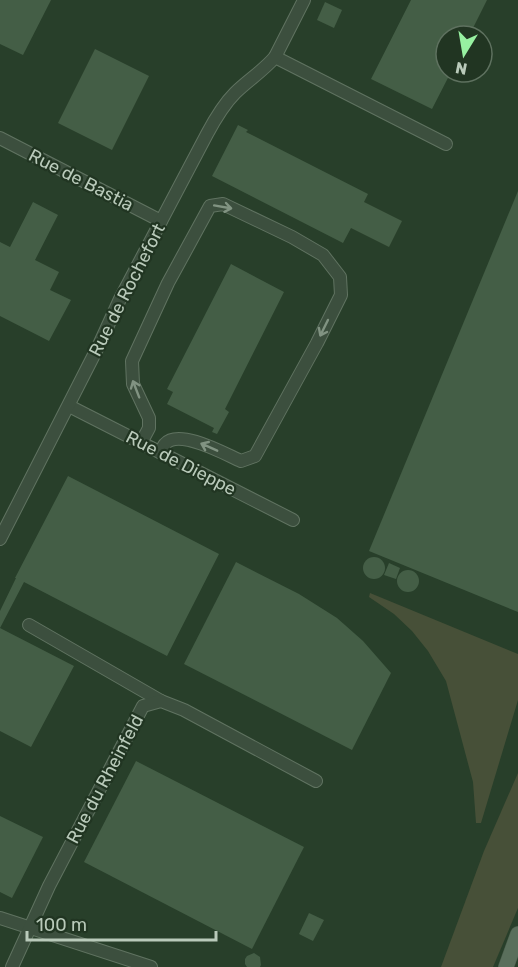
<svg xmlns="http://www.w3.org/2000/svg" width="518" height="967" viewBox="0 0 518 967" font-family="Rubik,sans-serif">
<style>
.green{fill:#475038}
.building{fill:#445e46}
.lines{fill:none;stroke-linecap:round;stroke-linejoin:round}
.minor-casing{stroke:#607361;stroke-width:14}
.major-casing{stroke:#465947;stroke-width:16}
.minor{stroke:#3c4f3e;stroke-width:12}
.major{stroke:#5a6f5c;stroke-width:15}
.oneway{stroke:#819382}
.labels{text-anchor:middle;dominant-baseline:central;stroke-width:4.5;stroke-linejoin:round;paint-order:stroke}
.street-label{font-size:18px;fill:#b9caba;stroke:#213522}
</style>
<rect width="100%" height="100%" fill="#283f2a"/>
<!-- green -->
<g class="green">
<path d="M370,593L518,654V700L481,823H476L473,782L446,681L428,651L412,631L394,614L369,597Z"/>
<path d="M518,773V908L493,967H441L484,851Z"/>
</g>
<!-- building -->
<g class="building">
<path d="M0,0H51L23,55L0,44Z"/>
<path d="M411,0H487L469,36H446V72H451L432,109L371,79Z"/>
<path d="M325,2L342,10L334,28L317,20Z"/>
<path d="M95,49L149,76L112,150L58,123Z"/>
<path d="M238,125L248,130L246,132L368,194L364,202L402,221L389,247L351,228L343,243L212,176Z"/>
<path d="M518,191V612L369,551Z"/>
<path d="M33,202L58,215L35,260L59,272L50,290L71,300L49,341L0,316V242L10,247Z"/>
<path d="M231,264L284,292L225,409L229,412L217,434L212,432L214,428L167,404L173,392L167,389Z"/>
<path d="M68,476L219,554L167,656L24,582L0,628L74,666L31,747L0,731V611L16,578H15Z"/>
<circle cx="374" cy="568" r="11"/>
<path d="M236,562L299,594L337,618L363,641L391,673L352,750L184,664Z"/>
<path d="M389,563L400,568L396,579L384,575Z"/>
<circle cx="408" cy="581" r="11"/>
<path d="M136,761L304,847L252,949L84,862Z"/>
<path d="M0,816L43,837L12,898L0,892Z"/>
<path d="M309,913L324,920L313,941L299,934Z"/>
<path d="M254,953L260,957L261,965L260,967H247L245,964V959L247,956Z"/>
</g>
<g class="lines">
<!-- minor casing -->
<g class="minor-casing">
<g id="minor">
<path d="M275,57L446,144"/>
<path d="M0,138L161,221"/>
<path d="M69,406L293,520"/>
<path d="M141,443L149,428V418L133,384L132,361L168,283L210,206L223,204L292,237L323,255L340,277L341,295L317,343L255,456L241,461C225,454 179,428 165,444C163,446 162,450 161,453"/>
<path d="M0,539L99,345L120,299L207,134C215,119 223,105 235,93C247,81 263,71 275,57L304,0"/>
<path d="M29,625L161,701"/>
<path d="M0,918L151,967"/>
<path d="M12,967L49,886L143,706L161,701L184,710L316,781"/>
</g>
</g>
<!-- major casing -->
<g class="major-casing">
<path id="major" d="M506,967L518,934"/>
</g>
<!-- minor -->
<use href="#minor" class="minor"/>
<!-- major -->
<use href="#major" class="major"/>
</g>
<!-- one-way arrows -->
<defs><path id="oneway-shaft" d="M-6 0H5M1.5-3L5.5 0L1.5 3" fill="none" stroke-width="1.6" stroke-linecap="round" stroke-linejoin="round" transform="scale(1.5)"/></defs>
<g class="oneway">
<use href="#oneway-shaft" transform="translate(223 207) rotate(10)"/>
<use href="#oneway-shaft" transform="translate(324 328) rotate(116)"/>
<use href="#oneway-shaft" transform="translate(136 389) rotate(-111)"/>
<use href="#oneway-shaft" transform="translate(209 447) rotate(-156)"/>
</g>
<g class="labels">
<!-- street labels -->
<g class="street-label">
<text transform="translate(81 180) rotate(27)">Rue de Bastia</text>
<text transform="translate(127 290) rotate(-63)">Rue de Rochefort</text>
<text transform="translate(181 463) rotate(27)">Rue de Dieppe</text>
<text transform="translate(105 779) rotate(-62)">Rue du Rheinfeld</text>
</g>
</g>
<!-- north arrow -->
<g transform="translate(464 54) rotate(191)"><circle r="28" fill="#213522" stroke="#5e715f" stroke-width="1.5"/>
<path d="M0-4.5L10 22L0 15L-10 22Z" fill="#97f1a1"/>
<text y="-9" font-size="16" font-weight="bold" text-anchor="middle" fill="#b9caba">N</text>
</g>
<!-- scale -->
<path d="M27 931v9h189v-9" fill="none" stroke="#b9caba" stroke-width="3"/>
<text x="36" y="931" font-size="18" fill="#b9caba" stroke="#213522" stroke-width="4.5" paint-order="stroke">100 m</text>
</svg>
